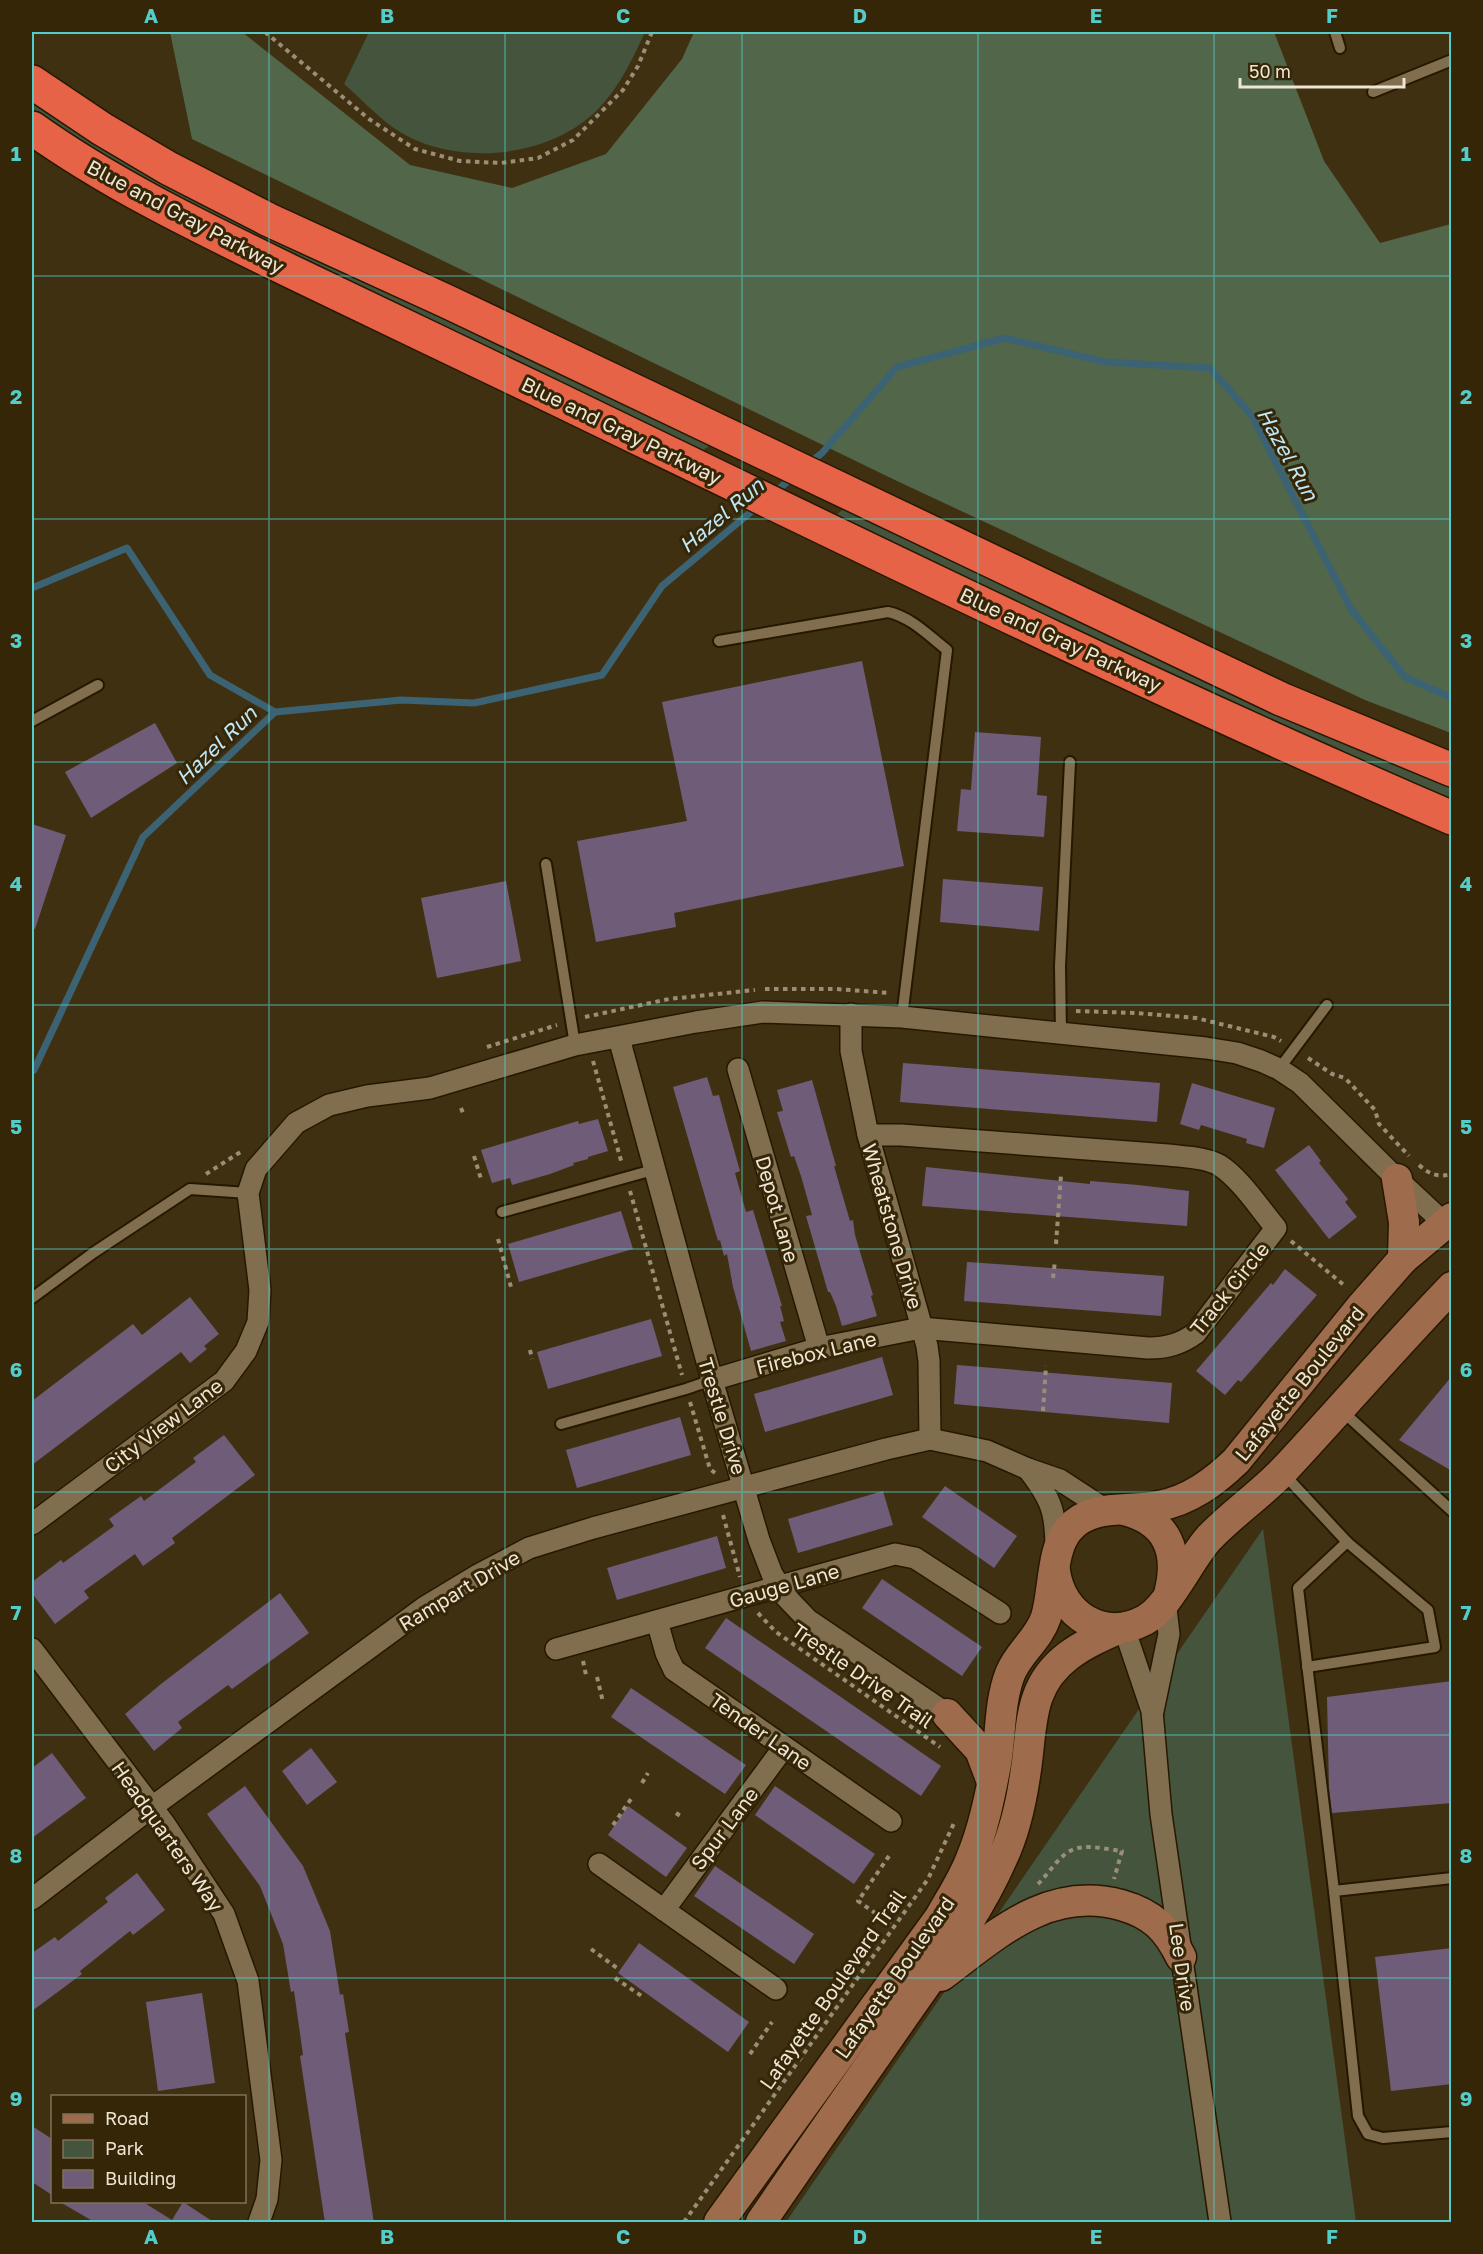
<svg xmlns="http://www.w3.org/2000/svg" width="1483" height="2254" viewBox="0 0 1483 2254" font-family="'Golos Text',sans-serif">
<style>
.green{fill:#44543d}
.forest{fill:#52664a}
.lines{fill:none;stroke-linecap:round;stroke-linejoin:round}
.stream{stroke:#3c6373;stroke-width:7}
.building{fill:#6f5c79}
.lane-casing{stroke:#261800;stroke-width:14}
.street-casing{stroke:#261800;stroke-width:24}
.secondary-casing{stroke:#261800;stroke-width:33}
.highway-casing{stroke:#261800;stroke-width:36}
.path{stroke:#9b8e77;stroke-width:4;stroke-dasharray:4.5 4.5;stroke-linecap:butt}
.lane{stroke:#806e4f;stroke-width:10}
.street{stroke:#806e4f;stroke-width:21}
.secondary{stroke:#9f6b4d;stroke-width:30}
.highway{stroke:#e76347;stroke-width:33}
.grid{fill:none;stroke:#53cdca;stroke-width:1.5;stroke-opacity:0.55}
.labels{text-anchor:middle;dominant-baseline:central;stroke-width:6;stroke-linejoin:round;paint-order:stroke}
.street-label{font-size:20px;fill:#efe5d4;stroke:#352607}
.water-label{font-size:21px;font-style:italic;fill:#bee7f8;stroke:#352607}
.neatline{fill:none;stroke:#53cdca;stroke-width:2}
.grid-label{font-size:20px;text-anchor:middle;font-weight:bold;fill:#53cdca}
</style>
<rect width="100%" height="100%" fill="#403012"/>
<!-- green -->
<g class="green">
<path d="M369,32H645C633,58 621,84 601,106C552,160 450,169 391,126C375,114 359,97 344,84Z"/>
<path d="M32,96L715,442L699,453L258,243L32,116Z"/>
<path d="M848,505L1451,783V798L1372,769L834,517Z"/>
<path d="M1263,1529L1356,2222H786Z"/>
</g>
<!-- forest -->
<path class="forest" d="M170,32H242L410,165L512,188L606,154L682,59L694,32H1274L1324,161L1380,243L1451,224V733L1365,700L897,481L192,139Z"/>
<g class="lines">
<!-- stream -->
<g class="stream">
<path d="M808,464L822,453L897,367L1005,338L1105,362L1210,368L1252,416L1351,609L1405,677L1452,698"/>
<path d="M774,493L793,477"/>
<path d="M32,588L127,548L210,675L275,712"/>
<path d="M32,1071L34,1070L143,837L275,712L401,700L474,703L602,675L662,586L758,506"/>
</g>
</g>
<!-- building -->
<g class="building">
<path d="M862,661L904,866L674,913L676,927L596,942L577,841L687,821L662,702Z"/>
<path d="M155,723L177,763L91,818L65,772Z"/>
<path d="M975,732L1041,737L1037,795L1047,796L1044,837L957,831L961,789L971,790Z"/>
<path d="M32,824L66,835L35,929L32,928Z"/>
<path d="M943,879L1043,887L1039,931L940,922Z"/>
<path d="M506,881L521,961L437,978L421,898Z"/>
<path d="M903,1063L1160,1083L1157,1122L900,1102Z"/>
<path d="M707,1077L713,1096L719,1095L727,1125L740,1171L735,1173L746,1212L753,1210L782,1306H780L784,1321L780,1322L786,1341L751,1351L733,1287L727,1254L724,1256L720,1240L718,1241L673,1087Z"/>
<path d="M812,1080L836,1166H834L850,1221L853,1220L855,1235L873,1295L871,1296L877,1316L842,1326L836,1306L830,1292H828L806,1216L812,1215L801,1176L794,1156L791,1157L777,1112L783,1111L777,1090Z"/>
<path d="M1192,1083L1275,1108L1264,1148L1246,1143L1247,1139L1201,1125L1199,1130L1180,1124Z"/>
<path d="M598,1119L608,1151L588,1157V1159L573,1163L574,1165L550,1174L512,1185L510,1178L492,1183L481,1150L578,1121L579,1124Z"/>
<path d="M1309,1145L1321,1161L1319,1163L1348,1199L1345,1202L1357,1217L1329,1239L1275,1170Z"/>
<path d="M926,1167L1090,1184V1181L1138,1185L1189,1191L1187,1226L922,1206Z"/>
<path d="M621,1211L633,1249L519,1282L508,1244Z"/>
<path d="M967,1262L1164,1276L1161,1316L964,1301Z"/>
<path d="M1285,1269L1317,1295L1241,1382L1238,1380L1225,1395L1196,1371L1271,1283L1273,1285Z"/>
<path d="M190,1297L219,1334L204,1346L207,1349L190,1363L181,1352L32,1465V1401L133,1324L142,1335Z"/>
<path d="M651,1319L662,1356L548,1389L537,1352Z"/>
<path d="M882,1357L893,1395L765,1432L754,1394Z"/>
<path d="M957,1365L1172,1383L1169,1423L954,1404Z"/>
<path d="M1452,1376V1471L1399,1440Z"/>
<path d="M680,1417L691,1455L577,1488L566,1450Z"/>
<path d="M224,1435L255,1475L172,1538L175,1543L143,1566L135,1554L84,1591L89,1598L55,1624L32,1593V1582L61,1560L63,1563L114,1526L109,1519L141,1496L144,1501L196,1462L193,1458Z"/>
<path d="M945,1486L1017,1536L994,1568L922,1517Z"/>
<path d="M883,1491L893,1525L798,1553L788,1519Z"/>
<path d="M717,1536L726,1568L617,1600L607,1568Z"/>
<path d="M882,1579L982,1647L962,1676L862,1608Z"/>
<path d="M280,1593L309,1633L232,1689L228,1685L178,1722L182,1728L154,1751L125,1714L161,1684Z"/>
<path d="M726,1618L941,1766L921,1796L705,1648Z"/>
<path d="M1452,1681V1803L1332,1813L1329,1788L1327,1697Z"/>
<path d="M631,1688L746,1765L725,1794L611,1717Z"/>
<path d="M311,1748L337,1782L307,1805L282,1771Z"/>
<path d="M52,1753L86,1798L32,1838V1768Z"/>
<path d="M245,1786L303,1866L330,1931L340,1995L343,1994L349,2032L345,2033L374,2223H325L300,2056L303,2055L294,1991L291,1992L283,1944L260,1886L207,1814Z"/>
<path d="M775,1786L875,1854L854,1884L755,1815Z"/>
<path d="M628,1806L687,1848L666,1877L608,1835Z"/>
<path d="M715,1866L814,1934L794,1964L694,1896Z"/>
<path d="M137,1873L165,1910L133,1935L130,1931L80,1971L82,1974L32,2011V1953L55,1937L58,1941L108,1902L105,1898Z"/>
<path d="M639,1943L749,2022L728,2052L618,1973Z"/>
<path d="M1452,1948V2084L1391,2091L1375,1957Z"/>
<path d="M202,1993L215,2083L158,2091L146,2002Z"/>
<path d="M32,2126L52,2139V2195L32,2182Z"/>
<path d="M60,2202H143L172,2220L183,2202L215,2223H96Z"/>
</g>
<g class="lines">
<!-- lane casing -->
<g class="lane-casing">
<g id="lane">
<path d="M1335,32L1340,48"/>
<path d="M1373,92L1452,60"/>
<path d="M719,641L888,612C911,617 929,636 947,650L902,1017"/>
<path d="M32,721L98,685"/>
<path d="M546,864L575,1045"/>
<path d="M1061,1033L1060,966L1070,762"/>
<path d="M1279,1069L1327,1005"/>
<path d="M502,1212L653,1170"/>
<path d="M32,1298L93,1253L190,1189L248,1193"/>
<path d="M1341,1410L1452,1511"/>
<path d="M561,1424L686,1389L712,1380"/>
<path d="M1282,1472L1347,1542L1298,1588L1334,1891L1452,1878"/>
<path d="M1307,1667L1435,1647L1428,1610L1347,1542"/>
<path d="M1334,1891L1358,2116L1368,2134L1383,2138L1452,2132"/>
</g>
</g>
<!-- street casing -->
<g class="street-casing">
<g id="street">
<path d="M851,1014V1051L868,1135L927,1346L929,1361L930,1439"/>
<path d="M619,1038L712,1380L759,1540L772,1574L786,1597L808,1620L947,1714"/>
<path d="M738,1069L819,1348"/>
<path d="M712,1380L819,1348L921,1328L1148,1348C1167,1348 1181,1344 1196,1333L1276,1228C1260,1209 1240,1178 1219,1165C1205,1157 1184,1157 1168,1155L901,1135H868"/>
<path d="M1028,1469C1052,1500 1056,1512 1056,1551"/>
<path d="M32,1524L224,1381L246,1351L258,1322L260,1290L248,1193L256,1169L296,1123L329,1105L367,1096L430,1088L575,1045L696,1022L763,1012L902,1017L1206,1048L1237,1053L1261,1061L1279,1069L1300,1083L1397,1179L1444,1223"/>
<path d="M657,1621L666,1653L674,1670L891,1821"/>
<path d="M1124,1628L1152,1711L1161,1814L1220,2222"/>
<path d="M32,1649L164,1823L224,1914L248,1981L271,2160L267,2199L259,2222"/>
<path d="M556,1649L895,1554L915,1558L1000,1613"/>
<path d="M1153,1711L1169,1634L1165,1600"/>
<path d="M599,1864L776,1989"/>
<path d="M32,1899L152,1807L425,1607L478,1575L529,1548L593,1528L886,1449L930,1439L987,1451L1028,1469L1060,1480L1106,1510"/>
<path d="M664,1910L784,1747"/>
</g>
</g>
<!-- secondary casing -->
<g class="secondary-casing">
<g id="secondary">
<path d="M1397,1179L1404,1222L1403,1259"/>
<path d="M1124,1510C1168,1521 1180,1552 1169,1594"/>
<path d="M1055,1571C1061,1616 1104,1642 1145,1620C1169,1607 1189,1560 1209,1538C1232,1514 1260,1495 1283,1471C1340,1410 1394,1347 1452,1287"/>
<path d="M947,1714L980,1750L992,1782"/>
<path d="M941,1976C996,1935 1048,1885 1121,1905C1153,1914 1167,1929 1181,1957"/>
<path d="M719,2222L940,1917C950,1899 962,1881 970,1861C983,1831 990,1796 996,1764C1001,1735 999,1703 1010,1674C1018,1653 1039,1639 1046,1617C1054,1591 1051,1549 1069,1529C1091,1503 1128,1512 1159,1506C1190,1500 1214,1482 1236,1461L1361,1307L1403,1259L1452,1218"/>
<path d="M761,2222C809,2152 857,2083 906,2013C940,1964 978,1914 1002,1859C1014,1834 1021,1803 1025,1776C1033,1729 1026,1688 1068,1656C1084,1644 1102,1636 1120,1628"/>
</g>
</g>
<!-- highway casing -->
<g class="highway-casing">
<g id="highway">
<path d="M32,82L102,129L168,168L269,220L448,302L1281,699L1452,770"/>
<path d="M32,128C112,185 200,227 288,270C376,312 465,355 553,397C851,541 1148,687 1452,818"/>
</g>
</g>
<!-- path -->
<g class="path">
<path d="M265,32L369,119L415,149L460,161L501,163L538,158L573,140L623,90L638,66L652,32"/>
<path d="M765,989H836L889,993"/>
<path d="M1076,1011L1136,1013L1196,1018L1274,1037L1281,1041"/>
<path d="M585,1017L669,999L755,990"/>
<path d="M487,1047L557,1025"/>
<path d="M1308,1058L1332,1074L1345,1078L1375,1110L1379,1124L1409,1156"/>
<path d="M593,1061L622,1164"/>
<path d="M461,1108L463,1113"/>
<path d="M474,1156L481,1179"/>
<path d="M1419,1165C1429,1174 1438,1178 1452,1174"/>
<path d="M206,1174L242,1151"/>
<path d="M630,1191L682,1375"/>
<path d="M498,1239L511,1287"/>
<path d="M1291,1241L1345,1286"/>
<path d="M1056,1244L1061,1175"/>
<path d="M1053,1278L1055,1261"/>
<path d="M530,1350L532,1359"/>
<path d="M690,1402L710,1469L715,1473"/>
<path d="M1043,1411L1046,1366"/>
<path d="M723,1515L740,1577"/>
<path d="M758,1613L776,1632L940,1747"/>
<path d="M583,1661L586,1675"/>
<path d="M597,1677L603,1702"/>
<path d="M642,1783L648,1773"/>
<path d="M676,1813L682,1817"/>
<path d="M613,1825L633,1796"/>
<path d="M889,1856L858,1901L895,1927"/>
<path d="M1038,1884C1047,1875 1054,1864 1063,1856C1078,1841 1103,1849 1122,1851L1114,1879"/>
<path d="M591,1949L617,1968"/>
<path d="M615,1978L643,1997"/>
<path d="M750,2054L772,2022"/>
<path d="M684,2222L928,1879L955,1821"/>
</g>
<!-- lane -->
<use href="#lane" class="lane"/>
<!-- street -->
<use href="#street" class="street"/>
<!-- secondary -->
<use href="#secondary" class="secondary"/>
<!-- highway -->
<use href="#highway" class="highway"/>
</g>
<!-- grid -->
<path class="grid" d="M269,32V2222M505,32V2222M742,32V2222M978,32V2222M1214,32V2222M32,276H1452M32,519H1452M32,762H1452M32,1005H1452M32,1249H1452M32,1492H1452M32,1735H1452M32,1978H1452"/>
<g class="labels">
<!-- street labels -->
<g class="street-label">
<text transform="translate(186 216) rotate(28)">Blue and Gray Parkway</text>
<text transform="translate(622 430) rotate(26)">Blue and Gray Parkway</text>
<text transform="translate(1061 639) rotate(25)">Blue and Gray Parkway</text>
<text transform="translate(778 1209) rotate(74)">Depot Lane</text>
<text transform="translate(893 1226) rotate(74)">Wheatstone Drive</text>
<text transform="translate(1229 1288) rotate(-51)">Track Circle</text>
<text transform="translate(816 1352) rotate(-14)">Firebox Lane</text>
<text transform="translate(1299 1383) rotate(-51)">Lafayette Boulevard</text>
<text transform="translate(723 1416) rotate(73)">Trestle Drive</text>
<text transform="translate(163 1425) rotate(-37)">City View Lane</text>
<text transform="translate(784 1585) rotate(-16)">Gauge Lane</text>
<text transform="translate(459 1590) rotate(-31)">Rampart Drive</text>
<text transform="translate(863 1675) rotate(35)">Trestle Drive Trail</text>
<text transform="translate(761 1731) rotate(35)">Tender Lane</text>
<text transform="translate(724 1828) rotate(-53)">Spur Lane</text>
<text transform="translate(168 1836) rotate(55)">Headquarters Way</text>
<text transform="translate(1183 1967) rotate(82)">Lee Drive</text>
<text transform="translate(894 1977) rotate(-55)">Lafayette Boulevard</text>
<text transform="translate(832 1989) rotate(-55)">Lafayette Boulevard Trail</text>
</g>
<!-- water labels -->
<g class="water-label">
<text transform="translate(1288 454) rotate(61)">Hazel Run</text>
<text transform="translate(721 515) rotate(-40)">Hazel Run</text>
<text transform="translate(216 745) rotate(-44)">Hazel Run</text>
</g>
</g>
<!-- border -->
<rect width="1483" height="2254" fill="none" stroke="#352607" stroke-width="66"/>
<!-- legend -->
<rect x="51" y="2095" width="195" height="108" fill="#352607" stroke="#7f7259" stroke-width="1.5"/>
<rect x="63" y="2114" width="30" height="9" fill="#9f6b4d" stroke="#7f7259" stroke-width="1.5"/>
<text x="105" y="2125" font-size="18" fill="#efe5d4">Road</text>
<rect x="63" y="2140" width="30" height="18" fill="#44543d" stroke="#7f7259" stroke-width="1.5"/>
<text x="105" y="2155" font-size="18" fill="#efe5d4">Park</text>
<rect x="63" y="2170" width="30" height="18" fill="#6f5c79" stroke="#7f7259" stroke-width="1.5"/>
<text x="105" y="2185" font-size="18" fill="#efe5d4">Building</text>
<!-- scale -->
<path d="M1240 78v9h164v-9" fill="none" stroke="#efe5d4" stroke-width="3"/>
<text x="1249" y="78" font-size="18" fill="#efe5d4" stroke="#352607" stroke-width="4.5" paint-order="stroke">50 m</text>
<rect x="33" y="33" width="1417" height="2188" class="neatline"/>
<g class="grid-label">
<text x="151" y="23">A</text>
<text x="387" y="23">B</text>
<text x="623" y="23">C</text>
<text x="860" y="23">D</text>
<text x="1096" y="23">E</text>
<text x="1332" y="23">F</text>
<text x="16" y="161">1</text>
<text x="1466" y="161">1</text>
<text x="16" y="404">2</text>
<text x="1466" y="404">2</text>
<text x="16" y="648">3</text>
<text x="1466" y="648">3</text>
<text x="16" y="891">4</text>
<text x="1466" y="891">4</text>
<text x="16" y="1134">5</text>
<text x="1466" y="1134">5</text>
<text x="16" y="1377">6</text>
<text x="1466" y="1377">6</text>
<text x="16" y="1620">7</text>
<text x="1466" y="1620">7</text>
<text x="16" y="1863">8</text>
<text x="1466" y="1863">8</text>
<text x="16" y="2106">9</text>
<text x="1466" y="2106">9</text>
<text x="151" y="2244">A</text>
<text x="387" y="2244">B</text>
<text x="623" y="2244">C</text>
<text x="860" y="2244">D</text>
<text x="1096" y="2244">E</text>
<text x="1332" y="2244">F</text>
</g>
</svg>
